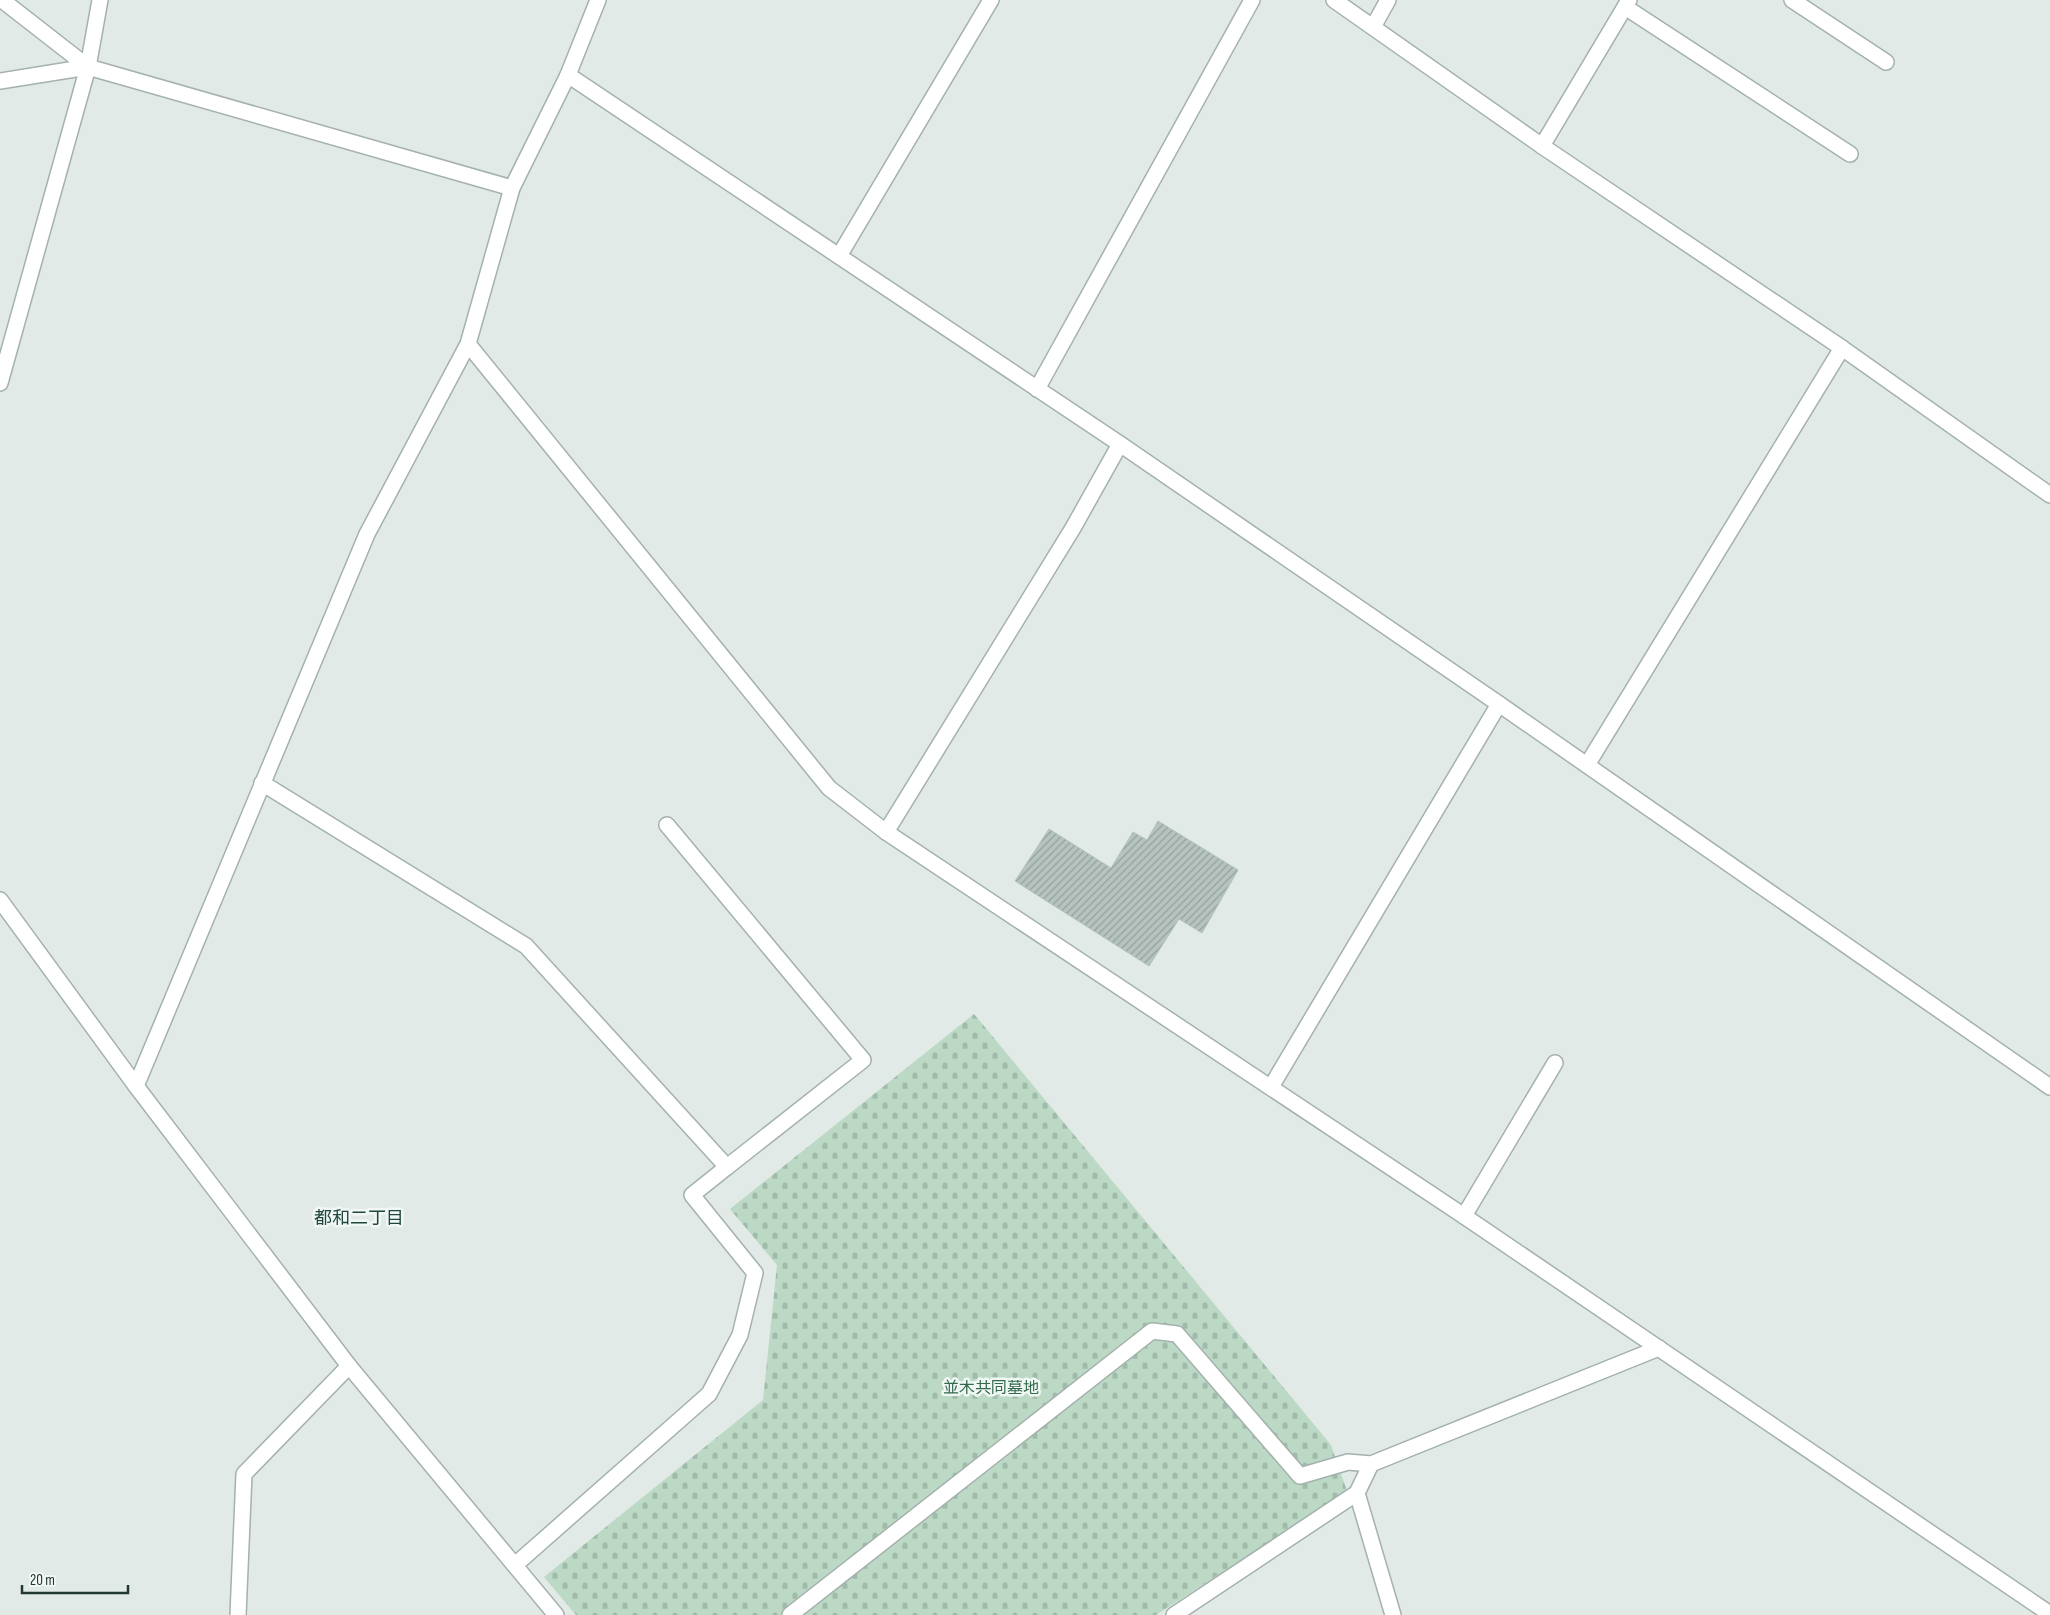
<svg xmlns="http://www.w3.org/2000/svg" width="2050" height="1615" viewBox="0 0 2050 1615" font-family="'Sofia Sans Condensed','Noto Sans JP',sans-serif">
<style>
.cemetery{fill:url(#cemetery-stones)}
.building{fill:url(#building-hatch);stroke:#b4c2bd}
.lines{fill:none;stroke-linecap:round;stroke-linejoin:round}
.service-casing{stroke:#a4b1ad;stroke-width:18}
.minor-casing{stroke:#a4b1ad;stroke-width:18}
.service{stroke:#fff;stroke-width:15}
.minor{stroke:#fff;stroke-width:15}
.labels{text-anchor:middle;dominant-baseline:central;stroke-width:5;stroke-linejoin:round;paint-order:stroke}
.park-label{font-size:16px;fill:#326a4a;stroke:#f1f7f4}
.neighbourhood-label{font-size:18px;fill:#214840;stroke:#f1f7f4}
</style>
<defs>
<pattern id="cemetery-stones" width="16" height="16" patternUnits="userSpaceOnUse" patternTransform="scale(1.25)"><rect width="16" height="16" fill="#bcd9c5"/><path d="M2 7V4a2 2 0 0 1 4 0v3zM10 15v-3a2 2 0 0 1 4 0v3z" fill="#a1bbaa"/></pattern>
<pattern id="building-hatch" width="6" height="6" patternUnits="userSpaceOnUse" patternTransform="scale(1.25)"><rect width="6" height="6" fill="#b6c4bf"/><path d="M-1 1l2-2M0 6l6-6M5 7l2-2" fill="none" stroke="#94a09c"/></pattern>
</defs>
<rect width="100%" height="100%" fill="#e1eae6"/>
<!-- cemetery -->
<path class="cemetery" d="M974,1014L1331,1445L1347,1491L1156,1615H576L544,1577L763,1400L777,1265L730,1209Z"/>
<!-- building -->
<path class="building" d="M1158,821L1238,870L1202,933L1179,919L1149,966L1015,881L1049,829L1111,868L1133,832L1147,840Z"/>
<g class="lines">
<!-- service casing -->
<g class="service-casing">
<path id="service" d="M790,1615L1152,1331L1177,1334L1300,1476L1348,1462L1371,1464"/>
</g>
<!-- minor casing -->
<g class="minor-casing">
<g id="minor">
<path d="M2,0L88,67L512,188"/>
<path d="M1334,0L1542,146L1842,348L2050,495"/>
<path d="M1792,0L1886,62"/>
<path d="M1625,7L1850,154"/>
<path d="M1373,27L1388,0"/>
<path d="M568,75L1120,444L1499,704L2050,1087"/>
<path d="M0,81L88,67"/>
<path d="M1542,146L1629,0"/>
<path d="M839,256L991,0"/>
<path d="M468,344L829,788L886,832L1464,1216L2050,1614"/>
<path d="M0,383L88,67L100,0"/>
<path d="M1037,389L1252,0"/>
<path d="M1587,765L1842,348"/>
<path d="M262,783L526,946L727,1167L692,1195L755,1273L740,1335L709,1394L515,1565"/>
<path d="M667,825L863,1060L727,1167"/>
<path d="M886,832L1073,528L1120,444"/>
<path d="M0,900L136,1086"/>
<path d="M1271,1087L1499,704"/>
<path d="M1464,1216L1555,1063"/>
<path d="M1357,1493L1393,1615"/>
<path d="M238,1615L244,1474L349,1366"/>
<path d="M556,1615L349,1366L136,1086L367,534L468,344L512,188L568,75L598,0"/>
<path d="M1174,1615L1357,1493L1371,1464L1659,1348"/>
</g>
</g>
<!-- service -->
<use href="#service" class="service"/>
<!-- minor -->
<use href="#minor" class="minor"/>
</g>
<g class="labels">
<!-- park labels -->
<g class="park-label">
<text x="991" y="1388">並木共同墓地</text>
</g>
<!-- neighbourhood labels -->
<g class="neighbourhood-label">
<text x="359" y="1218">都和二丁目</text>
</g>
</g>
<!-- scale -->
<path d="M22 1585v8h106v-8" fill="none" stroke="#233833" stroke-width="2.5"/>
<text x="30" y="1585" font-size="15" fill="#233833" stroke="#f1f7f4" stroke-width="4" paint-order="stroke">20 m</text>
</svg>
